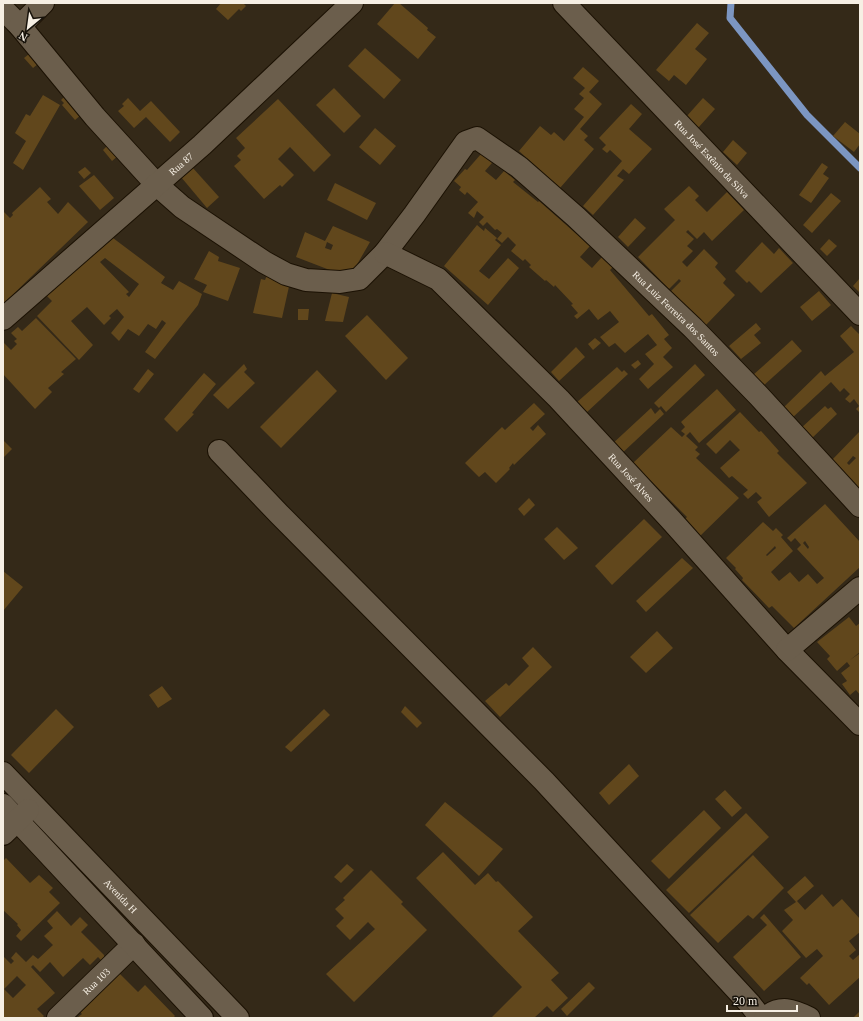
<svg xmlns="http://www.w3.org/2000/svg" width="863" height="1021" viewBox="0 0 863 1021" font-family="'Times New Roman',serif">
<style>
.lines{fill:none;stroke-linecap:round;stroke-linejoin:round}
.stream{stroke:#7c96c2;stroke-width:7}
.building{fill:#61471c;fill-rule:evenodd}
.minor-casing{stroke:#1b1103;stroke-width:24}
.tertiary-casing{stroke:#1b1103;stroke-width:24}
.minor{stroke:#6b5e4c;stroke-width:22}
.tertiary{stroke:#6b5e4c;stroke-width:22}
.labels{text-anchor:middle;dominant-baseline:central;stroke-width:3;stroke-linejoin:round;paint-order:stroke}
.street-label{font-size:10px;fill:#f6efe4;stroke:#18130b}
</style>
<rect width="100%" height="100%" fill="#342918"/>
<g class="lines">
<!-- stream -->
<path class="stream" d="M731,3L730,18L807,115L860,168"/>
</g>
<!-- building -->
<g class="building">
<path d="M221,3H243L246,6L241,11L239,9L228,20L216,9Z"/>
<path d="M395,3H399L428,28L427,30L436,37L418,59L377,24Z"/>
<path d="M697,23L709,33L695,49L707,59L686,85L674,75L669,81L656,70Z"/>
<path d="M365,48L401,80L384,99L348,66Z"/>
<path d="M29,54L38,64L33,68L24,58Z"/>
<path d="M583,67L599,81L589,92L602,104L580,129L588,136L584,140L594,149L560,188L519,151L540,126L551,135L554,132L564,141L584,117L574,109L584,98L579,94L585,88L573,78Z"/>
<path d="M334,88L361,116L344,133L316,105Z"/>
<path d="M43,95L60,105L23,170L13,163L26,141L15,133L26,114L30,116Z"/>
<path d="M66,95L82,114L75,120L62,105L64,103L61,100Z"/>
<path d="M128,98L140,111L151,101L180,132L170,142L146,117L134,128L118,111L124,106L122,104Z"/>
<path d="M703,98L715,109L698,128L686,117Z"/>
<path d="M278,99L331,155L314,172L290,147L278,159L294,175L282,187L280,185L264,199L234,166L241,160L237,156L245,148L236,138Z"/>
<path d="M631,104L642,114L629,129L652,149L629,174L623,169L617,176L624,180L593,215L583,206L622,161L610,150L607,153L602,149L606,145L599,138Z"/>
<path d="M845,122L860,134V144L854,152L833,136Z"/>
<path d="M375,128L396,146L380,165L359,147Z"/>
<path d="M733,140L747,153L737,165L723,152Z"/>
<path d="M109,144L119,155L112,161L103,150Z"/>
<path d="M481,154L492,163L485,171L496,180L504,171L515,180L513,182L538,202L539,201L590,246L580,257L592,268L602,257L613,267L610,270L649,316L652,314L669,335L664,339L672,348L663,357L673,367L648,389L639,379L654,364L645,354L657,345L648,334L625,353L615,343L609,347L600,337L619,322L610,311L598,320L589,309L577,319L574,316L578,313L571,305L573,304L555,285L554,287L546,280L545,281L529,267L531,265L525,259L523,261L511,251L516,245L508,237L502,243L497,239L502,233L497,229L495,230L487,222L483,226L479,222L484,217L477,211L474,218L468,213L478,202L467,192L465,195L459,190L461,187L454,181L465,169L467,170Z"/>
<path d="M822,163L828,167L823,174L829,178L811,203L799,195Z"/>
<path d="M85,167L91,173L84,179L78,172Z"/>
<path d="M192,167L219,197L207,208L181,177Z"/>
<path d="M94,175L114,198L100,210L79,186Z"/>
<path d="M335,183L376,203L367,220L327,200Z"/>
<path d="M689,186L699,196L695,200L707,212L727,192L744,210L712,241L704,232L697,239L688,230L686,232L694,239L687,246L693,251L682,262L687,267L704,249L718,263L715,267L726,279L723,283L735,295L705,326L671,291L681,281L679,279L669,289L638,257L675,220L664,209Z"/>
<path d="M40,187L51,199L47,202L58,214L68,202L88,222L3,304V211L10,218L13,215L12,213Z"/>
<path d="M831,193L841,201L812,233L803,225Z"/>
<path d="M635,218L646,228L628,247L618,237Z"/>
<path d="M477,225L484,231L485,228L497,238L495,240L501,245L479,271L489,279L508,258L519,268L488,305L444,266Z"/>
<path d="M333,226L370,242L355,268H353L348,277L296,257L305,232L325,241ZM327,242L333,245L331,250L325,248Z"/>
<path d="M113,238L165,277L161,283L173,290L179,281L202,294L198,305L155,359L145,352L166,323L162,320L156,329L148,324L139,336L128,329L119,341L111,333L124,317L117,309L109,316L111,318L104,325L87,307L71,321L93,345L79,360L37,316L52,301L46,295ZM105,258L139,284L129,297L126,294L129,292L100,262Z"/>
<path d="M829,239L837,246L827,256L820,249Z"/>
<path d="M762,242L774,254L779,248L793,263L761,293L749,281L747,283L735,271Z"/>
<path d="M209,251L219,257L218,261L240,268L228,301L203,292L207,285L194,279Z"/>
<path d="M267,275L290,282L282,318L253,313L261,279L265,280Z"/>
<path d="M860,278V293L853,286Z"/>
<path d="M819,291L831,305L812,321L800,307Z"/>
<path d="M332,293L349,297L343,322L325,321Z"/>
<path d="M298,309H309L308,320H298Z"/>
<path d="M367,315L408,358L386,380L345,336Z"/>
<path d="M36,318L76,359L61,372L64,374L48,388L52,392L35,409L3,374V342L11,350L17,344L14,341L17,339L11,333L18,327L22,331Z"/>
<path d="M756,323L761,329L754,335L761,343L741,359L729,346Z"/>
<path d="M851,326L860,335V413L856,409L859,406L854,399L850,403L845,399L850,394L844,388L840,392L831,382L792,418L783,408L821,371L825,376L854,352L840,336Z"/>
<path d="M595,338L601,343L593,350L588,344Z"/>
<path d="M792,340L802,351L763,386L753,375Z"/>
<path d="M576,347L585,357L559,381L551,372Z"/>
<path d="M638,360L641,364L635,369L631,365Z"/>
<path d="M244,364L247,369L244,372L255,383L228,409L213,395Z"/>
<path d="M695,364L705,375L666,412L661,406L659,408L654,403Z"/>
<path d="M617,367L622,372L624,370L628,374L586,413L576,403Z"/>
<path d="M148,369L154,374L139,393L133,389Z"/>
<path d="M317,370L337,391L281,448L260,427Z"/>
<path d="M204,373L216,384L192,413L194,414L177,432L164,419Z"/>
<path d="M717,389L736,410L699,443L690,432L686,436L698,447L695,450L700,454L696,458L739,498L699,537L683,521L687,517L633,463L671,427L682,437L685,434L681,431L685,427L681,422Z"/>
<path d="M534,403L545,414L530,428L533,431L538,425L546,434L514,465L513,463L509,468L510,469L496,483L485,472L479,477L465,463L502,427L505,430Z"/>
<path d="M825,406L828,409L831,407L837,414L810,440L800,429Z"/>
<path d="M651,408L655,414L660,409L664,414L619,456L610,446Z"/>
<path d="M740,412L759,432L761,431L779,451L777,453L807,483L769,517L757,502L762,498L756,492L748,499L743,494L748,490L732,476L729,478L720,468L740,450L730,440L716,454L706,444Z"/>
<path d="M860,431V491L831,461ZM853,456L856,458L849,465L847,463Z"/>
<path d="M3,440L12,449L3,458Z"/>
<path d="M529,498L535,505L524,516L518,509Z"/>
<path d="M825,504L860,542V567L794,628L772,606L769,608L742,580L743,578L735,569L736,568L726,558L763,522L773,531L776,528L783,535L781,537L793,551L771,572L779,581L790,572L799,582L808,574L817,584L824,578L797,549L801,545L795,538L791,542L787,538ZM805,541L809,547L808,549L803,543ZM775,546L776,548L767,556L766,555Z"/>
<path d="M644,519L662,537L612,585L595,566Z"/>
<path d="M557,527L578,548L564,560L544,539Z"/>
<path d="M682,558L693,568L646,612L636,601Z"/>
<path d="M3,571L23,587L3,611Z"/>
<path d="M849,617L856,626L860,623V652L850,660L860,653V695L856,690L850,695L842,684L847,681L841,673L850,666L847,662L837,671L827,659L830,656L817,642Z"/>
<path d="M657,631L673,648L646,673L630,657Z"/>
<path d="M533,647L552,667L500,717L485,701L506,683L509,686L529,666L522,658Z"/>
<path d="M162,686L172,699L158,708L149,695Z"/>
<path d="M405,706L422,723L417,728L401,712Z"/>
<path d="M56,709L74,727L29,773L11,755Z"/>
<path d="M324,709L330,715L291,752L285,747Z"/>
<path d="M629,764L639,776L609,805L599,793Z"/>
<path d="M725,790L742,808L732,817L715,799Z"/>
<path d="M445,802L503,849L479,876L425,825Z"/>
<path d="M704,810L721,828L669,879L651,861Z"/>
<path d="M746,813L769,837L689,913L666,890Z"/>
<path d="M443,852L475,885L488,873L496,882L498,881L533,917L518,931L559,973L551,980L568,998L553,1012L547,1006L534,1018H491L522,987L416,878Z"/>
<path d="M753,855L784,888L753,919L748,915L718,943L690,915Z"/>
<path d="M6,858L30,883L39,875L53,888L49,892L60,903L21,941L16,936L21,930L17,925L18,924L3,910V861Z"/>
<path d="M347,864L354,870L341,883L334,877Z"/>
<path d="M371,870L403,902L401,904L427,930L354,1002L326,974L375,929L368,922L350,940L336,926L344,918L335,909L345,900L343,898Z"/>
<path d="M805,876L814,886L797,901L805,910L822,894L833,907L842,899L860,919V932L849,941L856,950L849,956L853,960L860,954V977L829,1005L809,983L807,985L800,978L823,956L817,949L806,958L782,931L793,920L784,910L796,902L787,892Z"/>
<path d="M57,911L71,926L80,917L88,925L81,932L104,955V958L101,960L98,957L90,965L83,958L63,977L50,962L40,972L33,965L31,967L55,993L37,1009L44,1016L42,1018H3V958L4,957L11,964L14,961L11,958L16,952L26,962L33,955L38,959L53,945L44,936L53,928L47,921ZM17,976L26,985L13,998L4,989Z"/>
<path d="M764,914L801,957L764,991L733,957L767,925L760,918Z"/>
<path d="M118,972L138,992L145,985L175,1016L173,1018H77L82,1014L78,1010Z"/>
<path d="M589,982L595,988L567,1016L561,1009Z"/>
<path d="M860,1011V1018H853Z"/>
</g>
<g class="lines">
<!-- minor casing -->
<g class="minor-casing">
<g id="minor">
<path id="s1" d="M564,3L860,314"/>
<path id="s2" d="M3,9L20,26L95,117L157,185L182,207L264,262L286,274L306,280L340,282L359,279L385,253L414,215L466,142L477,138L519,167L576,217L693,328L759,396L860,506"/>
<path d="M20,26L43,3"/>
<path id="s3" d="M385,253L438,279L559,399L671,520L787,650L860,724"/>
<path id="s4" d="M3,319L202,145L352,3"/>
<path d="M219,451L279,514L544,781L750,1004L761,1018"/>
<path d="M787,650L860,588"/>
<path id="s5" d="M58,1018L134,944"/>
</g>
</g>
<!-- tertiary casing -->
<g class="tertiary-casing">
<g id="tertiary">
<path id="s6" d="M3,773L238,1018"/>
<path d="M3,805L202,1018"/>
<path d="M3,834L28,810"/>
<path d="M765,1018C780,1005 793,1010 809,1018"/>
</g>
</g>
<!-- minor -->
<use href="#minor" class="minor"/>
<!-- tertiary -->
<use href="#tertiary" class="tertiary"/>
</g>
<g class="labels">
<!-- street labels -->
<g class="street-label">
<text stroke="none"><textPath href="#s1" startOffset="215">Rua José Estênio da Silva</textPath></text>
<text stroke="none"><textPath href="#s4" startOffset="236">Rua 87</textPath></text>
<text stroke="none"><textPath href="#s2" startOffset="917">Rua Luiz Ferreira dos Santos</textPath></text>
<text stroke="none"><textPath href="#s3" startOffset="336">Rua José Alves</textPath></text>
<text stroke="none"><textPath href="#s6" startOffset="170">Avenida H</textPath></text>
<text stroke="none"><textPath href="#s5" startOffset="53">Rua 103</textPath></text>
</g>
</g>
<!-- border -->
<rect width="863" height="1021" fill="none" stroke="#f6efe4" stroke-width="8"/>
<!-- north arrow -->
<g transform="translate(28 28) rotate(209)" stroke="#18130b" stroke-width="3" paint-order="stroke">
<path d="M0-3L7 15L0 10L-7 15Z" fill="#f6efe4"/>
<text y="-6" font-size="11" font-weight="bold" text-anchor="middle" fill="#f6efe4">N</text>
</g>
<!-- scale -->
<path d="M727 1005v6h70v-6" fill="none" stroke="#f6efe4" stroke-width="2"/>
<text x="733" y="1005" font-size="12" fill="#f6efe4" stroke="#18130b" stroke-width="3" paint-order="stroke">20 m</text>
</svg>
